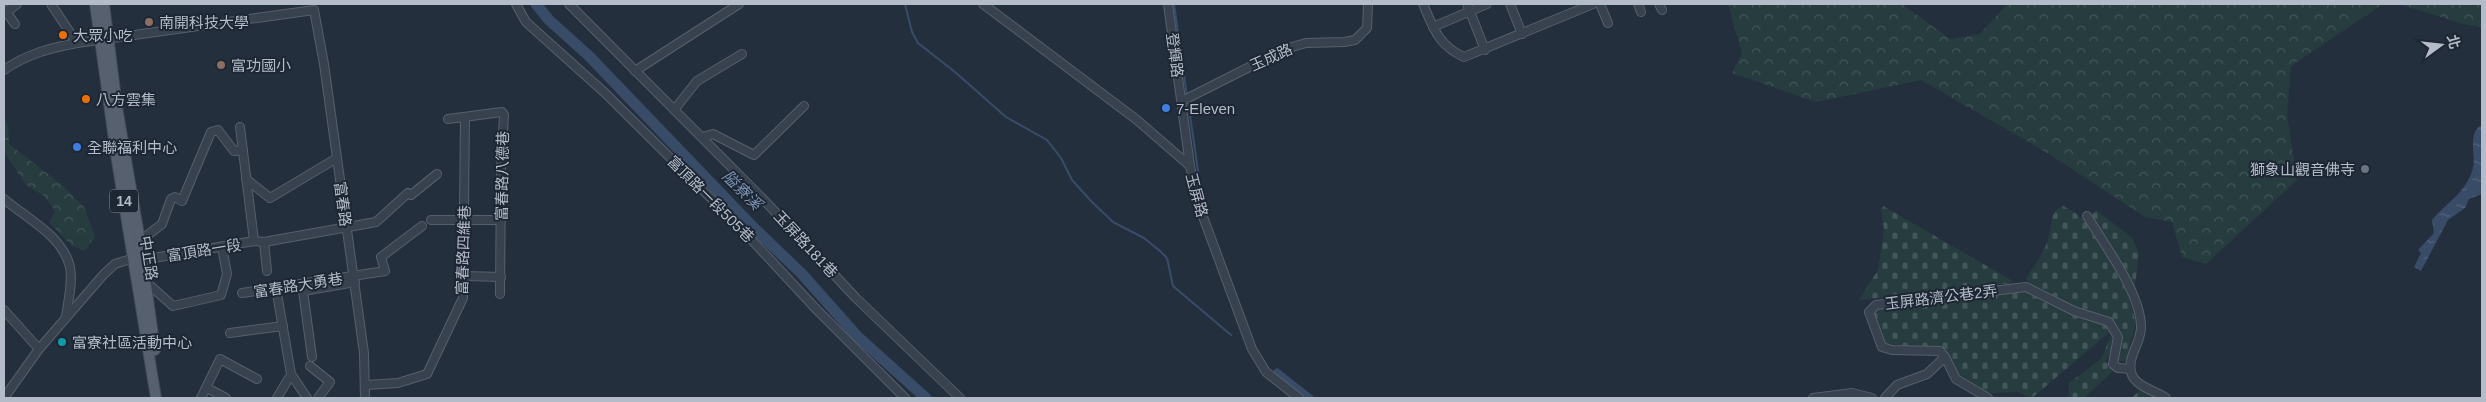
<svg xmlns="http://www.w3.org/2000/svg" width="2486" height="402" viewBox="0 0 2486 402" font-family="Arial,'Noto Sans TC',sans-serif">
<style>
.forest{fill:url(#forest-crowns)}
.cemetery{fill:url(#cemetery-stones)}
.water{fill:url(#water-ripples)}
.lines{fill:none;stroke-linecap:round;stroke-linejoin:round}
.stream{stroke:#394c67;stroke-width:2}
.canal{stroke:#394c67;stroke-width:7}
.river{stroke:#394c67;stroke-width:11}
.minor-casing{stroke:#565f6c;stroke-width:10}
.major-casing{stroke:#414a57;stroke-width:12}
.minor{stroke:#38414e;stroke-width:8}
.major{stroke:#56606e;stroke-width:10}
.education-dot{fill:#8d6e63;stroke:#1d2633;stroke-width:2}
.food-dot{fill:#e8710a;stroke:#1d2633;stroke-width:2}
.shop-dot{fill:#3f7fe0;stroke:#1d2633;stroke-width:2}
.worship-dot{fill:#6b7280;stroke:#1d2633;stroke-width:2}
.culture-dot{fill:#0f9aa8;stroke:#1d2633;stroke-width:2}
.labels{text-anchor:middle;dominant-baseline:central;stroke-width:4;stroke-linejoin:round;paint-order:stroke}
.shield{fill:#1d2633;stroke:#878f9c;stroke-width:1}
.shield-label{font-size:14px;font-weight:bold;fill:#b4bcc9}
.poi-label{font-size:15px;fill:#b4bcc9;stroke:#1d2633;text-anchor:start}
.street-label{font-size:15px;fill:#b4bcc9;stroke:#1d2633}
.water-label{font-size:16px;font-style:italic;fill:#7c92b1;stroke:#1d2633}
</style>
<defs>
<pattern id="forest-crowns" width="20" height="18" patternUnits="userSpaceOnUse" patternTransform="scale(1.25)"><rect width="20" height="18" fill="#263c3f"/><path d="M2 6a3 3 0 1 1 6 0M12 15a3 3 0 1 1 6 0" fill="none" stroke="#435659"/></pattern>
<pattern id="cemetery-stones" width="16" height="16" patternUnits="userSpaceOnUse" patternTransform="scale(1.25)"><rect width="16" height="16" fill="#263c3f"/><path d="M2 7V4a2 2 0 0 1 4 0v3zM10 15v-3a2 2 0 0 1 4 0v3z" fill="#435659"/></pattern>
<pattern id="water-ripples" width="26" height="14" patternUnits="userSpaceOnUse" patternTransform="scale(1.25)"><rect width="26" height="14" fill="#394c67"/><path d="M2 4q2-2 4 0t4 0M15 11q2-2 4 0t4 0" fill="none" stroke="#53647b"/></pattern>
</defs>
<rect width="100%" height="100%" fill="#242f3e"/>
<!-- forest -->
<g class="forest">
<path d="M1728,4H1902L1950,39L1980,34L2007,4H2383L2291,66L2287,114L2297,180L2206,264L2182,257L2172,222L2145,217L2049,154L1921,80L1816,102L1732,73L1742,53Z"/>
<path d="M2399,4H2482V27L2463,24Z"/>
<path d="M4,114L8,128L9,144L62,185L84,207L95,236L85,251L72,246L49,222L55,211L44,196L26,185L4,152Z"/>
</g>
<!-- cemetery -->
<g class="cemetery">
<path d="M1883,206L2011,280L2012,283L1859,300L1878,270L1884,229L1881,209Z"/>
<path d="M2063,206L2074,212L2091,226L2127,293L2136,323L2125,362L2116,360L2117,329L2031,284L2026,279C2033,267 2044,253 2048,240C2052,229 2049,210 2063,206Z"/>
<path d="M2096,210L2132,238L2139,253L2134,294L2091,217Z"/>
<path d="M2024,289C2039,296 2057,309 2073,315C2085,319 2104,318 2111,331L2032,398L2018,392L1987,393L1961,379L1954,372L1943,349L1887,344L1882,342L1872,313L1874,307Z"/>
<path d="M2112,332L2113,347L2106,361L2113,371L2084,398H2067L2069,396V383L2102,358Z"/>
<path d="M2142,387L2160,398H2132Z"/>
</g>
<!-- water -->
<path class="water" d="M2482,125V194L2469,199L2465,208L2448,220L2421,271L2414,267L2421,253L2418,250L2434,233L2432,220C2446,203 2467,192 2473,168C2476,155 2467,132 2482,125Z"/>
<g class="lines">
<!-- stream -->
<g class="stream">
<path d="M905,4L912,32L918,43L955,72L1006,117L1047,140L1061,158L1072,180L1091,201L1113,222L1144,238L1160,251L1167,258L1173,286L1231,335"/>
<path d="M1174,4L1187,96"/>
<path d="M1188,101L1199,178"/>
</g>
<!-- canal -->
<path class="canal" d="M1277,372L1310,398"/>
<!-- river -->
<path class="river" d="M536,4L549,20L589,56L755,229L802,274L857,336L926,398"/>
<!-- minor casing -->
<g class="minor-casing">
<g id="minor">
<path d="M51,4L77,43"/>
<path d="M516,4L526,22L605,93L735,222L817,310L905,398"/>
<path d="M569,4L762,198L856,298L960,398"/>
<path d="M983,4L1137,120L1190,166L1199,206L1252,349L1266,372L1299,398"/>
<path d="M1168,4L1190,166"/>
<path d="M1423,4C1434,29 1438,45 1464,57L1593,4"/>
<path d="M1467,4L1485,50"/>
<path d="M1510,4L1522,34"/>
<path d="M1600,4L1608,23"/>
<path d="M1638,4L1641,12"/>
<path d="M1659,4L1662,10"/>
<path d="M4,9L15,24"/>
<path d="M4,14L17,4"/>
<path d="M1433,27L1487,4"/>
<path d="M4,70C27,54 50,48 77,43L314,10L324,64L364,353L365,398"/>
<path d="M635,71L739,4"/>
<path d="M1182,101L1285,49L1306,43L1344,42L1355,40L1367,28L1368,4"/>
<path d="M674,110L697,81L742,54"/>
<path d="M448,119L502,112L504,115L501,170L500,294"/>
<path d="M240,127L254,241"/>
<path d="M702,137L713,134L754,155L804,106"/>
<path d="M246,179L270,198L337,158"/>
<path d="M4,199C26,218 63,236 70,267C73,282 68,302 66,317"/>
<path d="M2087,216C2105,246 2140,292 2141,326C2142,343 2125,358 2132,375C2137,387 2156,391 2166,398"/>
<path d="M431,220H501"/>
<path d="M140,241L162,224L171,199L175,197L182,201L211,132L218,130L234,151L243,150"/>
<path d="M264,242L267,271"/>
<path d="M465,276L501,277"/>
<path d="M145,281L173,306L221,295L227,274L222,247"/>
<path d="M276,288L291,374L307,398"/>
<path d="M242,293L385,271L381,257L422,226"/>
<path d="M4,310L39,349"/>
<path d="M230,333L283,326"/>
<path d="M312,357L303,291L355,282"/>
<path d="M310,366L330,382L318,398"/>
<path d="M366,385L398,383L427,374L463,298L465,117"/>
<path d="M207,388L226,398"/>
<path d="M4,398L39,349L104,274L115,264L134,258L142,260L254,241L264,242L376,222L408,193L411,195L437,174"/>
<path d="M201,398L220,359L257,379"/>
<path d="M277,398L289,378"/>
<path d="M1813,398L1852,393L1872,398"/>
<path d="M1885,398L1897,385L1927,374L1945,357"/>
<path d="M1988,398L1956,379L1945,357L1940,351L1892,350L1882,347L1869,312L1876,305L2026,287L2074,311L2109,322L2118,337L2113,364L2118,368L2130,369"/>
</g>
</g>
<!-- major casing -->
<g class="major-casing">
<g id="major">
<path d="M95,4L117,161L156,398"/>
<path d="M104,4L117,107L140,241L155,350"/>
</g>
</g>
<!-- minor -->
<use href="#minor" class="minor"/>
<!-- major -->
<use href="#major" class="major"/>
</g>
<!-- markers -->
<g class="education-dot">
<circle cx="149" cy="22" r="5"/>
<circle cx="221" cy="65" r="5"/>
</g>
<g class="food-dot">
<circle cx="63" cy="35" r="5"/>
<circle cx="86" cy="99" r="5"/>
</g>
<g class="shop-dot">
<circle cx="1166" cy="108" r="5"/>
<circle cx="77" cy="147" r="5"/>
</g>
<circle class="worship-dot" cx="2365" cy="169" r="5"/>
<circle class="culture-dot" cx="62" cy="342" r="5"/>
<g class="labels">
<!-- shield labels -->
<rect class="shield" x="110" y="189.5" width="28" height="23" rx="4"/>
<g class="shield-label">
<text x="124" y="201">14</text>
</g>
<!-- poi labels -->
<g class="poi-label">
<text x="159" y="22">南開科技大學</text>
<text x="73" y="35">大眾小吃</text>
<text x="231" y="65">富功國小</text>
<text x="96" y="99">八方雲集</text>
<text x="1176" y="108">7-Eleven</text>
<text x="87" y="147">全聯福利中心</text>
<text x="2355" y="169" text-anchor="end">獅象山觀音佛寺</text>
<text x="72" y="342">富寮社區活動中心</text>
</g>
<!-- street labels -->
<g class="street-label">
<text transform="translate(1175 55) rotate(82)">登輝路</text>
<text transform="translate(1271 57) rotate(-24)">玉成路</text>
<text transform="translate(502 176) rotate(-89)">富春路八德巷</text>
<text transform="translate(1197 195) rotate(75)">玉屏路</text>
<text transform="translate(711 199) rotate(45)">富頂路一段505巷</text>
<text transform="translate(343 204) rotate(82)">富春路</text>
<text transform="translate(806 244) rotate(47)">玉屏路181巷</text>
<text transform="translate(204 250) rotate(-9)">富頂路一段</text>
<text transform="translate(463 250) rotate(-88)">富春路四維巷</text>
<text transform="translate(149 258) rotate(81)">中正路</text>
<text transform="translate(298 285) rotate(-9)">富春路大勇巷</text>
<text transform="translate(1941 297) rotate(-7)">玉屏路濟公巷2弄</text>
</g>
<!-- water labels -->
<g class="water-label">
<text transform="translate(742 190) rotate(45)">隘寮溪</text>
</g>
</g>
<!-- border -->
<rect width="2486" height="402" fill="none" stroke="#b4bcc9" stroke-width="10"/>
<!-- north arrow -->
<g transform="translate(2441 45) rotate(75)" stroke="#1d2633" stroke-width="4" paint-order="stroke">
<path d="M0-4L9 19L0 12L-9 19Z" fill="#b4bcc9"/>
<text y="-8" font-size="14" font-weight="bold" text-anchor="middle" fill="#b4bcc9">北</text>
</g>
</svg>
